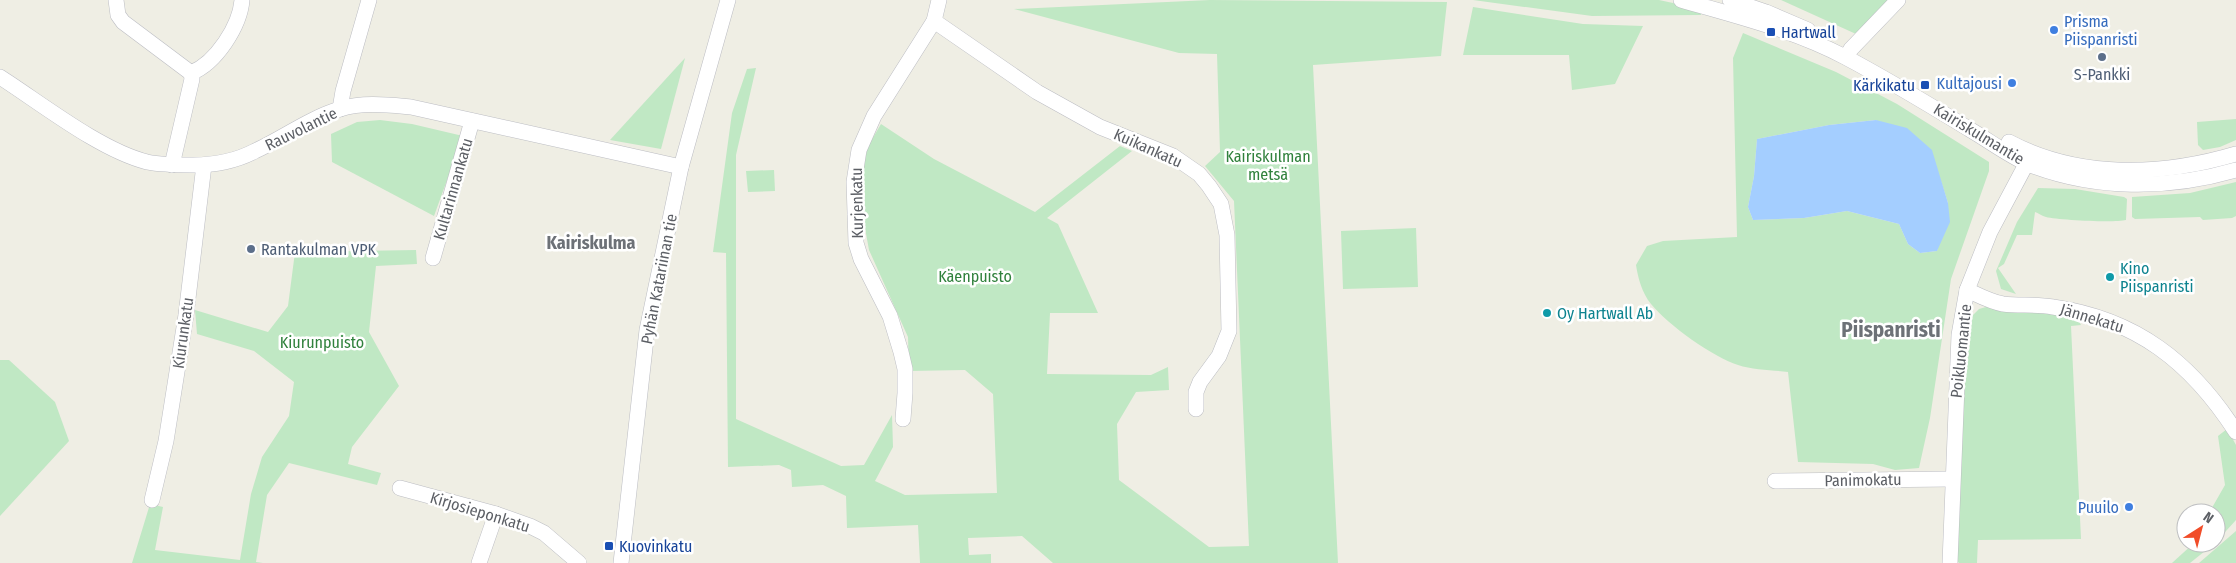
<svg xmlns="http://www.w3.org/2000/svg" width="2236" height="563" viewBox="0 0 2236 563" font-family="'Fira Sans Condensed',sans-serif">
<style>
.green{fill:#c0e8c4;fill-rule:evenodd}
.water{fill:#a4ceff}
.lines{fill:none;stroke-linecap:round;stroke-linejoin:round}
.minor-casing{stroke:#bcbdc3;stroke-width:16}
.minor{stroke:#fff;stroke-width:15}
.shop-dot{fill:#3f7fe0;stroke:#fff;stroke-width:2}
.transit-dot{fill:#1a4fb4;stroke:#fff;stroke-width:2}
.service-dot{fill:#5c6f8a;stroke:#fff;stroke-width:2}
.culture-dot{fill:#0f9aa8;stroke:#fff;stroke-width:2}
.labels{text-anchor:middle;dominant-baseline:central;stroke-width:5;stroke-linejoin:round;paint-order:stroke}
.shop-label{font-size:16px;fill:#366cbe;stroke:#fff;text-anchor:end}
.transit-label{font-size:16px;fill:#164399;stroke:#fff;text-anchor:start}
.service-label{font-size:16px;fill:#4e5e75;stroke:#fff}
.street-label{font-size:16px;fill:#5c5f65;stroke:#fff}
.park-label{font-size:16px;fill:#30813c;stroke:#fff}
.culture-label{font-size:16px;fill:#0d838f;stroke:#fff;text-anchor:start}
.neighbourhood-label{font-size:18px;font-weight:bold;fill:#6d7177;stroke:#fff}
.district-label{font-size:21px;font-weight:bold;fill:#6d7177;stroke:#fff}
</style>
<rect width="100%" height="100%" fill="#efeee4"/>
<!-- green -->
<g class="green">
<path d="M1210,0L1447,2L1441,56L1313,65L1338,563H1053L1022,536L968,538L969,555L991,554V563H920L918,525L847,528L846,496L823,485L792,487L791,470L779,465L728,467L726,253L713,252L732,113L747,69L756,68L736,155V419L841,466L864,465L892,415L893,447L875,481L905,495L997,493L993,394L965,370L909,371L908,337L869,250L863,217L861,175L868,146L881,124L934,159L1035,212L1120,146L1132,151L1047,218L1058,224L1098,313H1050L1047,374L1151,375L1168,367L1169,390L1136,392L1117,424L1119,480L1209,547L1249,546L1234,201L1205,166L1220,152L1217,54L1179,53L1014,9Z"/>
<path d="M1473,0H1659L1701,9V15L1592,16Z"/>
<path d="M1781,0H1889L1856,34Z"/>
<path d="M1473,7L1583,24L1643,26L1615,84L1572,90L1569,55H1463Z"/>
<path d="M1743,33L1836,72L1897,104L1989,162V171L1951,279L1930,418L1919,468L1895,470L1873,464L1798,462L1788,372C1773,370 1753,370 1738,365C1713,357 1668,325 1651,304C1642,293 1638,278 1636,265L1647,246L1663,241L1737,237L1733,58ZM1876,120L1940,178L1948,203L1937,251L1920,253L1908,244L1899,224L1847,211L1804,218L1753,220L1748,207L1754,176L1757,139L1829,125Z"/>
<path d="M685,58L661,149L610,140Z"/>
<path d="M2236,119V140L2220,147L2203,150L2198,145L2197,122Z"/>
<path d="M380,120L412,124L463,136L434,216L332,162L331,134L357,122Z"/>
<path d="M774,170L775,191L748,192L746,171Z"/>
<path d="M2236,182V216L2232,218L2203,220L2200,217L2135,219L2132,217V197L2190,193Z"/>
<path d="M2038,188L2075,189L2124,197L2127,199L2126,220C2114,223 2058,220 2046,217C2042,216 2038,213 2035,212L2032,235H2017L2004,264L1998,268L2016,294L2001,289L1996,271L2017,222Z"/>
<path d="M1416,228L1418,287L1343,289L1341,231Z"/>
<path d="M416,250L417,264L376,266L369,332L399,386L352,447L348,464L381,473L377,485L289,463L267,495L256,562L263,563H132L150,504L163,507L155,550L240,560L251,494L262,457L289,416L294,382L254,351L197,334L195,310L268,332L288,306L295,252Z"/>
<path d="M1986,307L2042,311L2077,318L2081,325L2071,326L2081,539L1978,540L1977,563H1959L1957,561L1962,364L1968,320L1979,309Z"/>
<path d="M0,360H9L55,402L69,441L0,516Z"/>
<path d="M2227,429L2236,445V520L2216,542V513H2209L2225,485L2218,436Z"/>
<path d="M2236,531V563H2199Z"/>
<path d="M2194,543H2215L2190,563H2172Z"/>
</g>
<!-- water -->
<path class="water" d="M1876,120L1907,128L1932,150L1948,203L1950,222L1937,251L1920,253L1908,244L1899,224L1847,211L1804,218L1753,220L1748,207L1754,176L1757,139L1829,125Z"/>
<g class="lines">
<!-- minor casing -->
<g class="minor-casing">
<g id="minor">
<path d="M116,0L118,15L123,22L191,73L192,79L172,165"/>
<path d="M1681,0C1736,16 1794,30 1845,57C1887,79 1928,104 1969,129C1988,140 2008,155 2028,164C2094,190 2168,190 2236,170"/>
<path d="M1730,0L1766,12L1808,30"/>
<path d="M934,21L1037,92L1100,127L1173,156L1199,174L1209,186L1221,204L1227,235L1229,331L1219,356L1200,382L1196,392V409"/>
<path d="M1846,57L1851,49L1898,0"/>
<path d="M191,73C216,63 240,26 242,0"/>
<path d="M0,77C42,104 100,150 147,162C162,165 178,165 193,165C214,165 236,161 255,151C283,138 310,118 340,109C363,102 388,105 411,107L681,167"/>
<path d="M340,109L343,91L369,0"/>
<path d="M2009,142C2079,179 2162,176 2236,154"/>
<path d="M433,258L472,121"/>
<path d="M1967,290C1978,295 1991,302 2003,304C2019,306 2036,304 2053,307C2136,319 2191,362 2236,432"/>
<path d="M903,419L905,393V369L901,352L890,316L861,259L856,243L854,182L859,150L874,116L934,21L939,0"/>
<path d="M1775,481L1951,479"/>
<path d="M400,488L496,514L530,526L544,533L579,563"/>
<path d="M152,500L166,441L186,315L204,165"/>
<path d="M479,563L496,514"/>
<path d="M621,563L647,330L681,167L728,0"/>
<path d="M1950,563L1959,335L1967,290L1990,232L2031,155"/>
</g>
</g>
<!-- minor -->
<use href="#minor" class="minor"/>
</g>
<!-- markers -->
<g class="shop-dot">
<circle cx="2054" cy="30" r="5"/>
<circle cx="2012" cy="83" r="5"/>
<circle cx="2129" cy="507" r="5"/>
</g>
<g class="transit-dot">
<rect x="1766" y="27" width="10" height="10" rx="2.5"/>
<rect x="1920" y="80" width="10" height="10" rx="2.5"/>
<rect x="604" y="541" width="10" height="10" rx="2.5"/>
</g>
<g class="service-dot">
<circle cx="2102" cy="57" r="5"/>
<circle cx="251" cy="249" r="5"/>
</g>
<g class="culture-dot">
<circle cx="2110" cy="277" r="5"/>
<circle cx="1547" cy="313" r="5"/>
</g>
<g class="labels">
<!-- shop labels -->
<g class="shop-label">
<text x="2064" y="21" text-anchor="start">Prisma<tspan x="2064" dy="18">Piispanristi</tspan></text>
<text x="2002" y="83">Kultajousi</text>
<text x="2119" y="507">Puuilo</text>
</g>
<!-- transit labels -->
<g class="transit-label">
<text x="1781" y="32">Hartwall</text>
<text x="1915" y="85" text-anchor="end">Kärkikatu</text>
<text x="619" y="546">Kuovinkatu</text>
</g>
<!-- service labels -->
<g class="service-label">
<text x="2102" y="74">S-Pankki</text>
<text x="261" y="249" text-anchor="start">Rantakulman VPK</text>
</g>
<!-- street labels -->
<g class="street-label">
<text transform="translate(301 129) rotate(-26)">Rauvolantie</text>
<text transform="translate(1979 134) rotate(31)">Kairiskulmantie</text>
<text transform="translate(1148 148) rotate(24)">Kuikankatu</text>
<text transform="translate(453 189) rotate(-74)">Kultarinnankatu</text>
<text transform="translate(857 203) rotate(-91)">Kurjenkatu</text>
<text transform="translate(659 279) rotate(-79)">Pyhän Katariinan tie</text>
<text transform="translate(2092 318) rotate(17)">Jännekatu</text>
<text transform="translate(183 333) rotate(-82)">Kiurunkatu</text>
<text transform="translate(1961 351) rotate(-84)">Poikluomantie</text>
<text transform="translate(1863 480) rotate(-1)">Panimokatu</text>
<text transform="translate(480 512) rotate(17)">Kirjosieponkatu</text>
</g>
<!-- park labels -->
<g class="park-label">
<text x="1268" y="156">Kairiskulman<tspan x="1268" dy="18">metsä</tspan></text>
<text x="975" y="276">Käenpuisto</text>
<text x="322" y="342">Kiurunpuisto</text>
</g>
<!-- culture labels -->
<g class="culture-label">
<text x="2120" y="268">Kino<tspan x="2120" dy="18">Piispanristi</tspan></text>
<text x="1557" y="313">Oy Hartwall Ab</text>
</g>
<!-- neighbourhood labels -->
<g class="neighbourhood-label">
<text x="591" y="243">Kairiskulma</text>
</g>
<!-- district labels -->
<g class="district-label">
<text x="1891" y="330">Piispanristi</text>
</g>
</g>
<!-- north arrow -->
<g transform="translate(2201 528) rotate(36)"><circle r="24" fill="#ffffff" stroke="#bebfc1"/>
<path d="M0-4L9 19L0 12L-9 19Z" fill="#f14d29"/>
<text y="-8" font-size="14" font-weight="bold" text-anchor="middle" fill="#5c5f65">N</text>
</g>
</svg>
